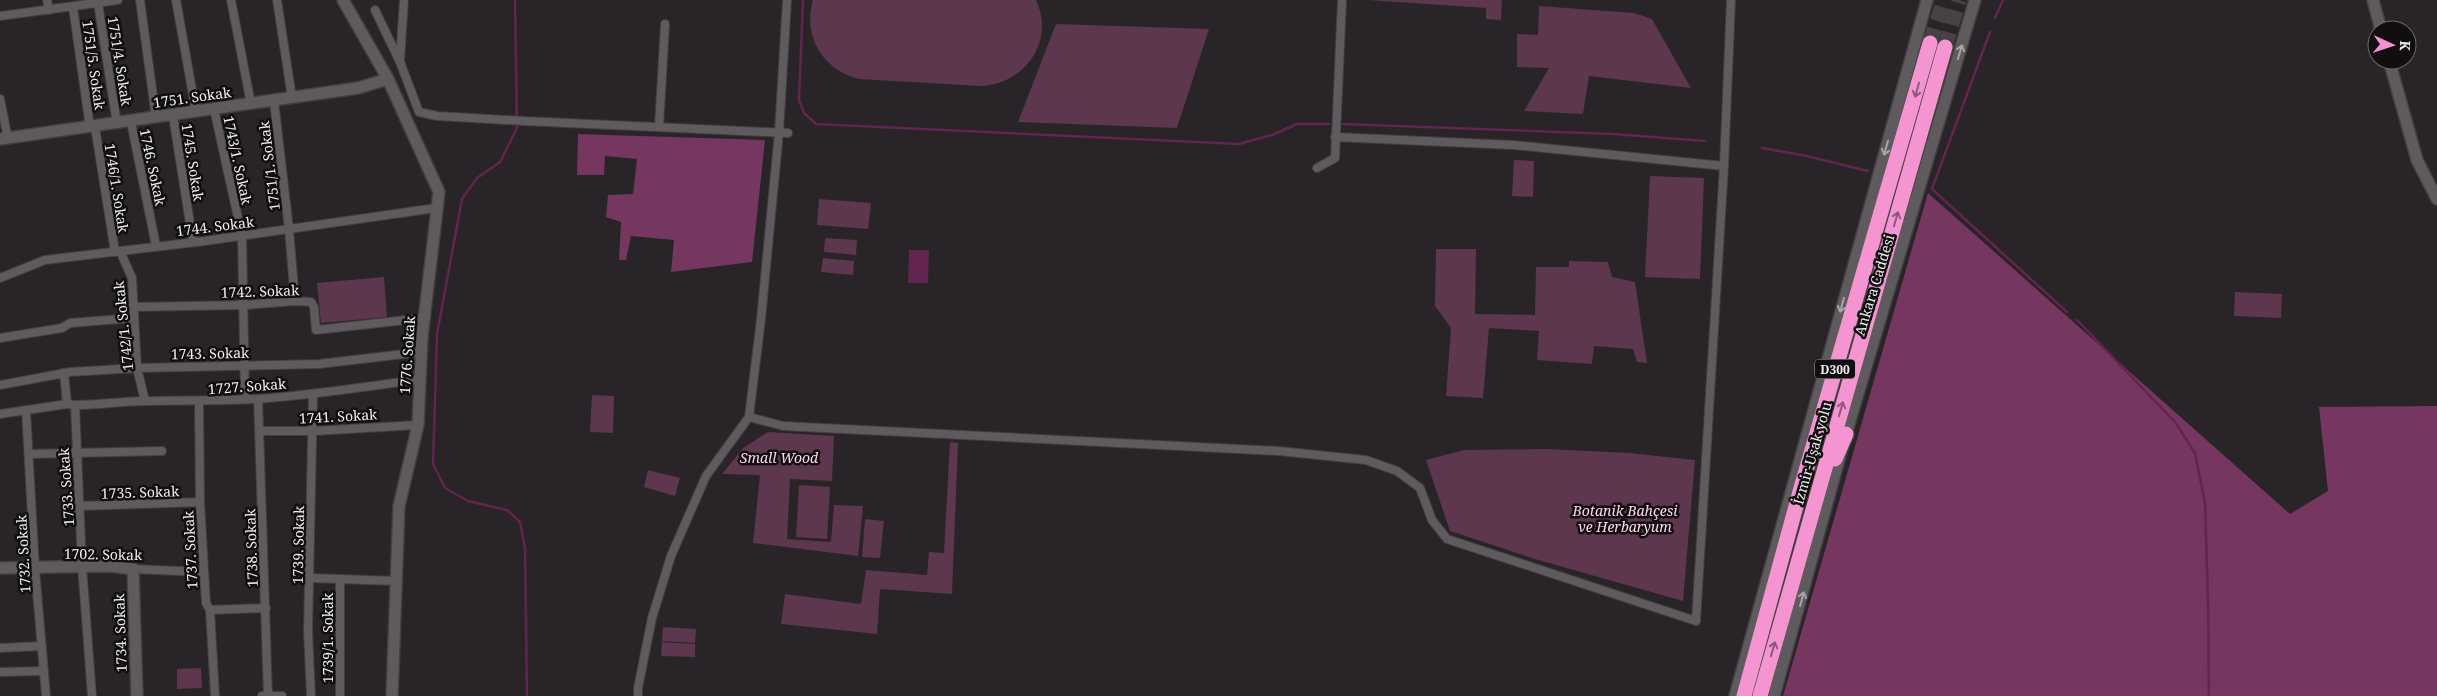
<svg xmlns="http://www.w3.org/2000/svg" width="2437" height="696" viewBox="0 0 2437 696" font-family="'Noto Serif',serif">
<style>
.green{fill:#5c374e}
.forest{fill:#753660}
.water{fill:#62254f}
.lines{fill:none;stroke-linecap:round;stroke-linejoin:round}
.stream{stroke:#62254f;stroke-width:2.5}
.highway-tunnel{stroke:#474245;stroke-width:15;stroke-dasharray:15 8;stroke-linecap:butt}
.street-casing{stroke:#423f41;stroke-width:10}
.secondary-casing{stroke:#423f41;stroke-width:14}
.highway-casing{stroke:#423f41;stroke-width:18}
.street{stroke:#5f5a5d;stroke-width:8}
.secondary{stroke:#5f5a5d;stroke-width:11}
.highway{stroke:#f494d1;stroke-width:15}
.oneway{stroke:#a8a4a6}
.oneway2{stroke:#8d587a}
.labels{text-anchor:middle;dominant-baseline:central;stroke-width:5;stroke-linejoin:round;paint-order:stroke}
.shield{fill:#100e0f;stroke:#adaaab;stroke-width:1}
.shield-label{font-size:12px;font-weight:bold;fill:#f0edee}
.street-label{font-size:14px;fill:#f0edee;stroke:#100e0f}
.park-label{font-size:14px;font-style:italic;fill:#fed7ee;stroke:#100e0f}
</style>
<rect width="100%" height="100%" fill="#292427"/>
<!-- green -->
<g class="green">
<path d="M813,0H1036C1056,42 1023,85 980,86L859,79C823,70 802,36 813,0Z"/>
<path d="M1368,0H1502L1501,20L1486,19V8Z"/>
<path d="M1539,6L1634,13L1652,19L1691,88L1589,76L1583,114L1524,111L1549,68L1517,67V34L1538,35Z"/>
<path d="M1056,24L1209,29L1177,128L1018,122Z"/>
<path d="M1514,160L1534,161L1533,197L1512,196Z"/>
<path d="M1650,176L1704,178L1700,279L1645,277Z"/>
<path d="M819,199L871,203L868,229L817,225Z"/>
<path d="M825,238L857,240L856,255L824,252Z"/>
<path d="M1436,249H1476L1475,314L1535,315L1536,267H1569V261L1608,262L1612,277L1635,282L1647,363L1637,362L1633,349L1594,346L1592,364L1537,360L1539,331L1489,328L1483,398L1446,396L1451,328L1435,306Z"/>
<path d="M823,258L854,261L853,275L821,272Z"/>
<path d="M384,277L387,317L321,323L317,283Z"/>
<path d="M2235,292L2282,294L2281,318L2234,316Z"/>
<path d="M592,395L614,396L613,433L590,432Z"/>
<path d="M768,432L834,436L832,481L790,479L787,539L831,542L834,505L863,506L858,556L753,543L760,475L722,474L743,448Z"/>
<path d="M950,442L958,443L952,594L880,589L877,634L781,624L785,594L861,604L866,570L927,575L929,552L944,553Z"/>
<path d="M1547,449L1629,453L1695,460L1683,601L1535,559L1450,531L1426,460L1464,450Z"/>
<path d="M648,470L680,478L675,496L644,487Z"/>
<path d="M799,485L830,487L827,539L796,537Z"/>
<path d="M865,519L884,521L880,558L862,557Z"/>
<path d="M663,627L696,629L695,643L662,641Z"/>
<path d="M662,642L695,644V657L661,656Z"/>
<path d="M201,668L202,688L177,689V669Z"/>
</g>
<!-- forest -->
<g class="forest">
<path d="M578,134L765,140L752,262L671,272L674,240L631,236L626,260H619L621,222L606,217L608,195L633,194L637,159L605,156L604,175H577Z"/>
<path d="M1928,193L2290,514L2328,491L2319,407L2437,406V696H1783Z"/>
</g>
<!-- water -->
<path class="water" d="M909,250H929L928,283H908Z"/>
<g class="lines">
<!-- stream -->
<g class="stream">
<path d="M515,0L517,128L500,162L477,178L462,199L437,334L433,464L445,488L468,501L507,510L520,522L525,548L527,696"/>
<path d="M803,0L799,100L804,113L816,124L1239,144L1272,135L1297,124H1329"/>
<path d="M1995,18L2003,0"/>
<path d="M1990,32L1932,189L2067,312"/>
<path d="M1343,124L1613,134L1705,141"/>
<path d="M1762,148L1802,155L1868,171"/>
<path d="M2077,320L2175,422L2195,453L2205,503L2208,601L2209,696"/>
</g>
<!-- highway-tunnel -->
<g class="highway-tunnel">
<path d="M1930,43L1944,0"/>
<path d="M1945,47L1959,0"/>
</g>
<!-- street casing -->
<g class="street-casing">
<g id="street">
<path d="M47,0L49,10"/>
<path d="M140,0L156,118"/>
<path d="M176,0L196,112"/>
<path d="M231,0L251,104"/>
<path d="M277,0L292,98"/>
<path d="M98,3L117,124"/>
<path d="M73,7L90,128"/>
<path d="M375,10L400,62L419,112L437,116L524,121L788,133"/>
<path d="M0,16L118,0"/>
<path d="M400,60L404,0"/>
<path d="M0,99L8,139"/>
<path d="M274,101L289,229L295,301"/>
<path d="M214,109L242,236L245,399"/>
<path d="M173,116L193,242"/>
<path d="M131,122L156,246"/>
<path d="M95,127L115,252"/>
<path d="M659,127L665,24"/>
<path d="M1335,137L1513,145L1724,166"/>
<path d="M1317,168L1335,158L1342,0"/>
<path d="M120,251L132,278L137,368L145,401"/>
<path d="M0,278L45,260L205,241L436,208"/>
<path d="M132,307L245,305L295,301L311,302L314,307L316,330L424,318"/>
<path d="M0,338L62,328L70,323L133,318"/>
<path d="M64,373L67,404L75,405L82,566L92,696"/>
<path d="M0,385L70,372L137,368L319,364L421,352"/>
<path d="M258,399L268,696"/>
<path d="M199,402L200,502L206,603L210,610L215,696"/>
<path d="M75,405C99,405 123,401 147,401C184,400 221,401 258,399C312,395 366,387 421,379"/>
<path d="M26,410L35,569L46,696"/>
<path d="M0,414L67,404"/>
<path d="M749,417L783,426L1279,451L1366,460L1397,471L1420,488L1432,520L1447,539L1696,621L1724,166L1731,0"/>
<path d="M260,431H314L418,425"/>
<path d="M29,454L162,451"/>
<path d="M81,506L200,502"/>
<path d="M133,569L204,572"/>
<path d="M310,578L396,581"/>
<path d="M210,610L266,608"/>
<path d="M0,648L42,646"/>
<path d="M0,672L44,671"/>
<path d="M262,696H282"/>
<path d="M311,696L308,631L313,394"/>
<path d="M340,696V579"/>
<path d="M638,696V688L652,618L671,556L706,476L749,417L761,319L779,132L787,0"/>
</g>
</g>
<!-- secondary casing -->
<g class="secondary-casing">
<g id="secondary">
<path d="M343,0L388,79L439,192L422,337L418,425L399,506L392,696"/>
<path d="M2373,0L2381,30"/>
<path d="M2389,60L2417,160L2437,199"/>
<path d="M0,139L358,88L388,79"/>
<path d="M0,568L109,566L133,569L137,696"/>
<path d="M1735,696L1927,0"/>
<path d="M1774,696L1846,434L1975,0"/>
</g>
</g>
<!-- highway casing -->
<g class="highway-casing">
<g id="highway">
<path d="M1835,459L1846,434"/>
<path d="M1744,696L1801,488L1930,43"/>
<path d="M1760,696L1945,47"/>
</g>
</g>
<!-- street -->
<use href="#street" class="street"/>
<!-- secondary -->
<use href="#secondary" class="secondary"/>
<!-- highway -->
<use href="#highway" class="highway"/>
</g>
<!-- one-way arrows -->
<defs><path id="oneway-shaft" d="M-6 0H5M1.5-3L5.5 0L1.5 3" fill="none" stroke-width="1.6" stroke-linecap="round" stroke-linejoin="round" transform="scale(1.25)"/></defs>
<g class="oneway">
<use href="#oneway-shaft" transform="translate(1960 52) rotate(-73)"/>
<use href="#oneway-shaft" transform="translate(1886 148) rotate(106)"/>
<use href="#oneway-shaft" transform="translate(1842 305) rotate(105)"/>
<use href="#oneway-shaft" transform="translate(1802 599) rotate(-75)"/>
</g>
<g class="oneway2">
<use href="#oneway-shaft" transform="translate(1917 90) rotate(106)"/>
<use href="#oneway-shaft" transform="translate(1896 219) rotate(-74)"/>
<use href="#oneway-shaft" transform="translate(1841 409) rotate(-74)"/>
<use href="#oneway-shaft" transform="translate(1773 649) rotate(-74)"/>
</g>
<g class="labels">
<!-- shield labels -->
<rect class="shield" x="1815" y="359.5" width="40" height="19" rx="4"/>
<g class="shield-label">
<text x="1835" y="369">D300</text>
</g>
<!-- street labels -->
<g class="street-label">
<text transform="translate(120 61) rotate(81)">1751/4. Sokak</text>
<text transform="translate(94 65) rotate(82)">1751/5. Sokak</text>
<text transform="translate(192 97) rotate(-8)">1751. Sokak</text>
<text transform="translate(238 160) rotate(78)">1743/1. Sokak</text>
<text transform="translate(193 162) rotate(81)">1745. Sokak</text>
<text transform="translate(269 166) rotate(-97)">1751/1. Sokak</text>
<text transform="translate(153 167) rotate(78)">1746. Sokak</text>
<text transform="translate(117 188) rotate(81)">1746/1. Sokak</text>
<text transform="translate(215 226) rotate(-7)">1744. Sokak</text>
<text transform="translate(1874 285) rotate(-73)">Ankara Caddesi</text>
<text transform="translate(260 291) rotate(-2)">1742. Sokak</text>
<text transform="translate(123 326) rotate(-96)">1742/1. Sokak</text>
<text transform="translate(210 353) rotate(-1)">1743. Sokak</text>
<text transform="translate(407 355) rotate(-86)">1776. Sokak</text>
<text transform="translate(247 386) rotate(-4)">1727. Sokak</text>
<text transform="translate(338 416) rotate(-3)">1741. Sokak</text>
<text transform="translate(1812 453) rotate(-74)">İzmir-Uşak yolu</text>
<text transform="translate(66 487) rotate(-94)">1733. Sokak</text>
<text transform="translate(140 492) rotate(-2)">1735. Sokak</text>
<text transform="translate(298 545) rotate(-89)">1739. Sokak</text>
<text transform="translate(251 548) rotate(-92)">1738. Sokak</text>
<text transform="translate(190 550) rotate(-93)">1737. Sokak</text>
<text transform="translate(23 554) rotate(-93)">1732. Sokak</text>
<text transform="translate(103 554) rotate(1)">1702. Sokak</text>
<text transform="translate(120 633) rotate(-92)">1734. Sokak</text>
<text transform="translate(327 638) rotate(-90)">1739/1. Sokak</text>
</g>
<!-- park labels -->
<g class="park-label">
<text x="779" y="457">Small Wood</text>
<text x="1625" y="510">Botanik Bahçesi<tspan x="1625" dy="16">ve Herbaryum</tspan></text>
</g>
</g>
<!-- north arrow -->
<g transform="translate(2392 45) rotate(93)"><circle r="24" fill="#100e0f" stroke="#6a6768"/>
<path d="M0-4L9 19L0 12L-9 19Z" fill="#f590d1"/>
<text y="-8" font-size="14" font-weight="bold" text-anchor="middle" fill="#f0edee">K</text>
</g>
</svg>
